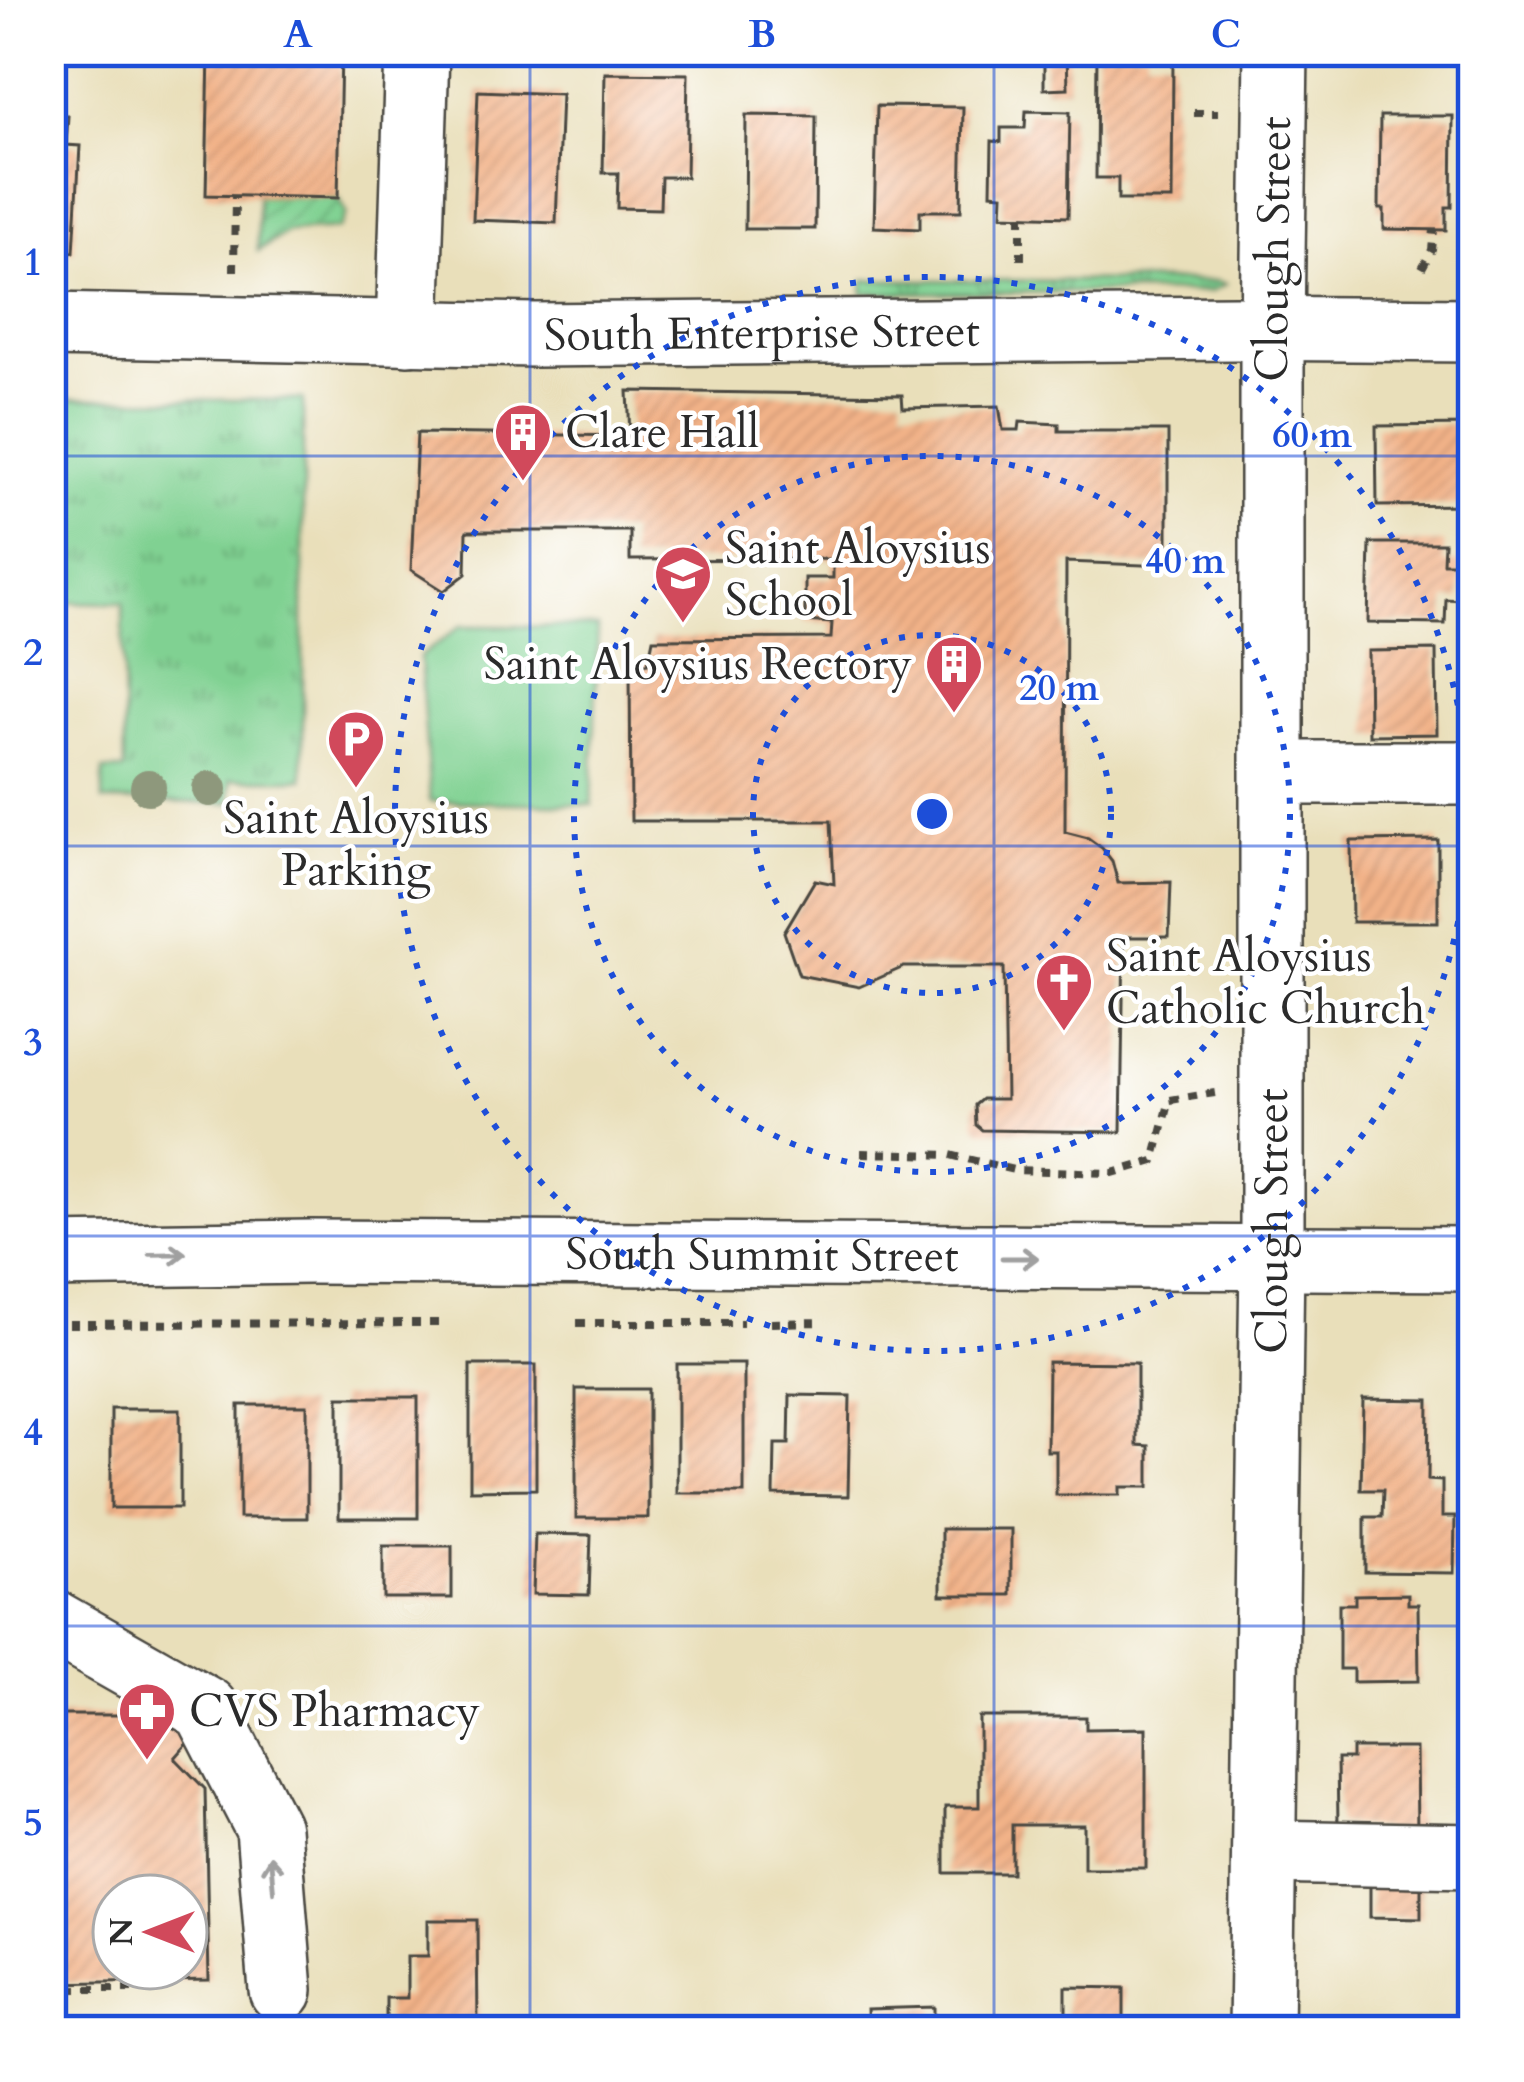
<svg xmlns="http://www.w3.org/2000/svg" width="1524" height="2082" viewBox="0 0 1524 2082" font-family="Cardo,serif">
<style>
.grass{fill:url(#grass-tufts);stroke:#567e5e;stroke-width:3}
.park{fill:#80d192;stroke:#567e5e;stroke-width:3}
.garden{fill:url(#garden-furrows);stroke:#567e5e;stroke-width:3}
.building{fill:url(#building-hatch);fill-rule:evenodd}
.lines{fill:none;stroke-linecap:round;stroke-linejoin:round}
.minor-casing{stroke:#484640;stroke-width:68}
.path{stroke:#484640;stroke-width:8;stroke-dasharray:9 9;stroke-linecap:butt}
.minor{stroke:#fff;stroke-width:63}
.tree{fill:#8e987c}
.oneway{stroke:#a0a0a0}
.grid{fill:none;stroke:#1d4ed8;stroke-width:3;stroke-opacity:0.55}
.ring{fill:none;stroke:#1d4ed8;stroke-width:6;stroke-dasharray:6 12}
.labels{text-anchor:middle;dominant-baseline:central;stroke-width:9;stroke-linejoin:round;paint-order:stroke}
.street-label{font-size:45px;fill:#2b2b2b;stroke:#fff}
.poi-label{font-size:45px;fill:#2b2b2b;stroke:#fff;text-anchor:start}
.centre{fill:#1d4ed8;stroke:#fff;stroke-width:6}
.ring-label{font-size:36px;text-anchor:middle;font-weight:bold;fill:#1d4ed8;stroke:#fff;stroke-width:9;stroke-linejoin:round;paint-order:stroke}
.neatline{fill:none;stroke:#1d4ed8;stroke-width:4.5}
.grid-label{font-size:39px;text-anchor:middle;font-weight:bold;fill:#1d4ed8}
</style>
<defs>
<pattern id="grass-tufts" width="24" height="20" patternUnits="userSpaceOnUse" patternTransform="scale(3)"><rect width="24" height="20" fill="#80d192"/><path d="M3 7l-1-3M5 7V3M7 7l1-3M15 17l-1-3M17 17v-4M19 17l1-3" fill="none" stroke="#69aa77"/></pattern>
<pattern id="garden-furrows" width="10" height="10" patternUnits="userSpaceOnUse" patternTransform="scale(3)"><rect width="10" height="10" fill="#80d192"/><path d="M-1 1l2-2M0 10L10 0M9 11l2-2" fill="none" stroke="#69aa77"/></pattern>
<pattern id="building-hatch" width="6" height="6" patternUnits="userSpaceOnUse" patternTransform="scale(3)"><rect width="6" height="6" fill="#f2b288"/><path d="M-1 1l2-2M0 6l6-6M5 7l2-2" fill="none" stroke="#d09976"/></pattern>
</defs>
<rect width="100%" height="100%" fill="#fff"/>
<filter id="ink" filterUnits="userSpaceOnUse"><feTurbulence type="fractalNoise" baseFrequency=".00833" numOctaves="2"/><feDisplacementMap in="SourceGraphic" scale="24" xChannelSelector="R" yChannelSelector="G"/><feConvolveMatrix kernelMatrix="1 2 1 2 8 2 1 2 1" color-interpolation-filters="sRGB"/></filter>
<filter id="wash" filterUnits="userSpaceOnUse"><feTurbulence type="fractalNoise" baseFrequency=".004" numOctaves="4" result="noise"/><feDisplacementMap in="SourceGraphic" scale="48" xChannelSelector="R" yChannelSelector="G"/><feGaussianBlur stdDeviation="2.7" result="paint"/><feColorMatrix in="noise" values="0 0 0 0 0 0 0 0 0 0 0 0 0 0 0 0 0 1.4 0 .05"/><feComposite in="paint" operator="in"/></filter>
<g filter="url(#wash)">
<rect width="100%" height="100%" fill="#e9dfba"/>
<!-- grass -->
<g class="grass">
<path d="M864,280L1215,281L1226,284L1211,292L863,293Z"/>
<path d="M51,399L303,400V779H231L230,803L103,801V771L124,770L123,603L51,602Z"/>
</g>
<!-- park -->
<path class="park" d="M461,626L598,627L592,805L430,801L420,657Z"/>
<!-- garden -->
<path class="garden" d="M258,196L338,198L346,214L338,229L288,232L258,251Z"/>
<g id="blocks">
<!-- building -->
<g class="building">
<path d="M209,51H341L338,198L206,195Z"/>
<path d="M1097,51H1146V58H1173L1172,200H1118V178H1096Z"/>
<path d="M1044,53H1067L1068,88L1044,89Z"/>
<path d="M605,73L688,74L686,177H661L660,209L617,208L618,173H603Z"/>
<path d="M478,91L561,94L556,223L473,220Z"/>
<path d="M877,106L963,107L961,211H920V229L874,227Z"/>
<path d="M1026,111L1070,112L1068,217L1002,215L1003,194L991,193L992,141L1001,142V128H1025Z"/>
<path d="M51,114L68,116L66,145L80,146L74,252L51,251Z"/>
<path d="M746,115L816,116L815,229H745Z"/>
<path d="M1380,116H1453L1452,207H1446V230L1384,229V209H1379Z"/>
<path d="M628,391L902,395L903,408L999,406L1003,430H1019L1020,422L1059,424V431H1168V566L1066,562L1065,832L1088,838L1102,848L1112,861L1118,883L1171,882L1169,937H1124L1121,1132L982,1130L976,1125L975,1105L982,1099H1006L1004,967H904L859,987L799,975L784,932L815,880L834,884L831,821H631L630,666L648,663L653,639L831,638L832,623L805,621V578H833V559L630,560V531H467L466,574L444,591L411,570L417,433L630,436Z"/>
<path d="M1473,425V505L1377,506L1376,426Z"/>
<path d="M1370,543H1444L1443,563H1461L1460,600L1446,599L1445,624L1368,623Z"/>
<path d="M1436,650L1437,734L1369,735L1368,651Z"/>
<path d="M1438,840V922H1352L1351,841Z"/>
<path d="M1463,932H1473V1000H1462Z"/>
<path d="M1048,1362L1137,1363V1445L1149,1446V1487H1120V1495H1056V1451H1047Z"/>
<rect x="677" y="1364" width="67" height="129"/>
<path d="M470,1365H536V1489L470,1490Z"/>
<rect x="576" y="1389" width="72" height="129"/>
<path d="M790,1395L850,1396L848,1496L774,1495L775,1444H789Z"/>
<rect x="339" y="1397" width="79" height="121"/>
<path d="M1363,1399L1429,1400L1428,1480L1442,1481V1517H1455L1454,1573L1365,1572V1517H1382L1383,1490H1361Z"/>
<rect x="239" y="1405" width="68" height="113"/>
<rect x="111" y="1409" width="69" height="99"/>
<rect x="941" y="1529" width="70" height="66"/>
<path d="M535,1534L591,1535L589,1595L533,1594Z"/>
<rect x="383" y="1546" width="69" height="52"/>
<path d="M1408,1594V1604H1418L1419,1681L1353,1682V1669H1339V1604H1355V1595Z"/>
<path d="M172,1699L202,1727L175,1758L205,1789L209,1980L51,1983V1715H132L144,1726ZM114,1896H186V1968H114Z"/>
<path d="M979,1717H1086V1729L1146,1728V1868H1084V1825H1012V1873H945V1807H979Z"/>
<path d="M1352,1748H1416L1417,1834L1338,1823L1337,1759H1352Z"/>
<path d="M1370,1876H1421V1918L1370,1917Z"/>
<path d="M428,1920H477L478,2031H372V2022H386V1998H407V1956H428Z"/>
<rect x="1461" y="1983" width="12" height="48"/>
<path d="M1066,1987L1124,1988V2031H1066Z"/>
<path d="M934,2007V2031H868L867,2009Z"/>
<path d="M1421,2024V2031H1341L1340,2025Z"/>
</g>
</g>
</g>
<g filter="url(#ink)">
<use href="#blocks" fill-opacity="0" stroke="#484640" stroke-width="3"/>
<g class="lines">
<!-- minor casing -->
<g class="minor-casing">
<g id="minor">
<path id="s1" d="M51,325L535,335L1236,328L1473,330"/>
<path d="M408,333L417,51"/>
<path d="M1273,773H1473"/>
<path id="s2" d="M51,1256L310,1252L1473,1259"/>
<path d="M51,1621L206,1709L268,1829L281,1990"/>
<path d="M1264,1852L1473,1856"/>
<path id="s3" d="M1261,2031L1272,1259V328L1276,51"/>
</g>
</g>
<!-- path -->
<g class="path">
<path d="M1194,113H1218"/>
<path d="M1021,215V268"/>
<path d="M1422,268L1432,250L1434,230"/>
<path d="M234,271L235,196"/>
<path d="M861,1153L950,1155L1014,1170L1113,1173L1154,1161L1170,1100L1215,1093"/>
<path d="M577,1323H743"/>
<path d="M771,1323L823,1322"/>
<path d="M51,1324L442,1323"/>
<path d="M51,1989H150"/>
</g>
<!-- minor -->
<use href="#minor" class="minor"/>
</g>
<!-- trees -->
<g class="tree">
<circle cx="148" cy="787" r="18"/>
<circle cx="210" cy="789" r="18"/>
</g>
<!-- one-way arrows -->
<defs><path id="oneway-shaft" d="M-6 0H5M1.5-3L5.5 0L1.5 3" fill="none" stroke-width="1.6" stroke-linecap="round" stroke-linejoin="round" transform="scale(3)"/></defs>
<g class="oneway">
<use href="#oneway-shaft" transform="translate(168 1254) rotate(-1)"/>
<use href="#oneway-shaft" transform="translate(1020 1258)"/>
<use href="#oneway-shaft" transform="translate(272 1874) rotate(-95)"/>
</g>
</g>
<!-- grid -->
<path class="grid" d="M530,51V2031M994,51V2031M51,456H1473M51,846H1473M51,1236H1473M51,1626H1473"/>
<!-- distance rings -->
<g class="ring">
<circle cx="932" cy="814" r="179"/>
<circle cx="932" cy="814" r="358"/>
<circle cx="932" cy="814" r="537"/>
</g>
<!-- icons -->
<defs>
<g id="building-pin" transform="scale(3)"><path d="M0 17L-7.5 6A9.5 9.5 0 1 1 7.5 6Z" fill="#d1495b" stroke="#fff"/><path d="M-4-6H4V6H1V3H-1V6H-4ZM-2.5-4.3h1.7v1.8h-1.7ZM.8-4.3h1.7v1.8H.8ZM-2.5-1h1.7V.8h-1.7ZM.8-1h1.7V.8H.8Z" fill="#fff"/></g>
<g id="school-pin" transform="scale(3)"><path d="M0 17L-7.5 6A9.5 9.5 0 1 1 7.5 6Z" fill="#d1495b" stroke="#fff"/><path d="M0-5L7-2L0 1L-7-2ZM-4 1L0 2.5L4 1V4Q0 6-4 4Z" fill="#fff"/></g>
<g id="parking-pin" transform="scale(3)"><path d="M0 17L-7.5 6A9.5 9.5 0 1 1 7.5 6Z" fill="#d1495b" stroke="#fff"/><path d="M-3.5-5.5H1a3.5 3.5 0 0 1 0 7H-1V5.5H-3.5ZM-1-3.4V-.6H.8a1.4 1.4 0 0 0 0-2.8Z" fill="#fff"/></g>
<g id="church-pin" transform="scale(3)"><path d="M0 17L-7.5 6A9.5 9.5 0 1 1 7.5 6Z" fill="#d1495b" stroke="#fff"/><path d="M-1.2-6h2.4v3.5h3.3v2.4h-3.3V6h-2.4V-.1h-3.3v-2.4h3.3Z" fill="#fff"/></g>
<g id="pharmacy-pin" transform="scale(3)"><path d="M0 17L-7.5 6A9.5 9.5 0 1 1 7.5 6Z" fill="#d1495b" stroke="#fff"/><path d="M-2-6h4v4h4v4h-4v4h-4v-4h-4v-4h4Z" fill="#fff"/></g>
</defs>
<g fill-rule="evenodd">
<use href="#building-pin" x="523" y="432"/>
<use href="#school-pin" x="683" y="574"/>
<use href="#building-pin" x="954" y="664"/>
<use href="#parking-pin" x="356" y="739"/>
<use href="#church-pin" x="1064" y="982"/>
<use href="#pharmacy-pin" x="147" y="1711"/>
</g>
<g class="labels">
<!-- street labels -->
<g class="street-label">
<text stroke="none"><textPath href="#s3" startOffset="1782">Clough Street</textPath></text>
<text stroke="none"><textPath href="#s1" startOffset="711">South Enterprise Street</textPath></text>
<text stroke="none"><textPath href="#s3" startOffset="810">Clough Street</textPath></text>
<text stroke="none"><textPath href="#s2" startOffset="711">South Summit Street</textPath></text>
</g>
<!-- poi labels -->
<g class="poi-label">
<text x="565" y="432">Clare Hall</text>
<text x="725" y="548">Saint Aloysius<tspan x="725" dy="52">School</tspan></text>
<text x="912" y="664" text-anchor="end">Saint Aloysius Rectory</text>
<text x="356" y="818" text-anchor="middle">Saint Aloysius<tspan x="356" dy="52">Parking</tspan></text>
<text x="1106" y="956">Saint Aloysius<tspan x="1106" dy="52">Catholic Church</tspan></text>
<text x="189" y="1711">CVS Pharmacy</text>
</g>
</g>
<circle cx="932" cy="814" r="18" class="centre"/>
<g class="ring-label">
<text x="1312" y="447">60 m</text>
<text x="1185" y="573">40 m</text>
<text x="1059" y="700">20 m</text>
</g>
<!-- margin -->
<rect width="1524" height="2082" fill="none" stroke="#fff" stroke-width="132"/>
<!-- north arrow -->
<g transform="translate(150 1932) rotate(270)"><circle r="57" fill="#ffffff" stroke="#aaaaaa" stroke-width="3"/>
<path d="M0-9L21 45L0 30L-21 45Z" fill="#d1495b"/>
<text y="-18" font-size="33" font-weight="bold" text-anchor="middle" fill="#2b2b2b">N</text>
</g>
<rect x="66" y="66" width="1392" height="1950" class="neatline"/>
<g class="grid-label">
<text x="298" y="47">A</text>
<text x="762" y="47">B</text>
<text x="1226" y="47">C</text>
<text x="33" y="275">1</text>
<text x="33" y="665">2</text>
<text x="33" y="1055">3</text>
<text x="33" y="1445">4</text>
<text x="33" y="1835">5</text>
</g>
</svg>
